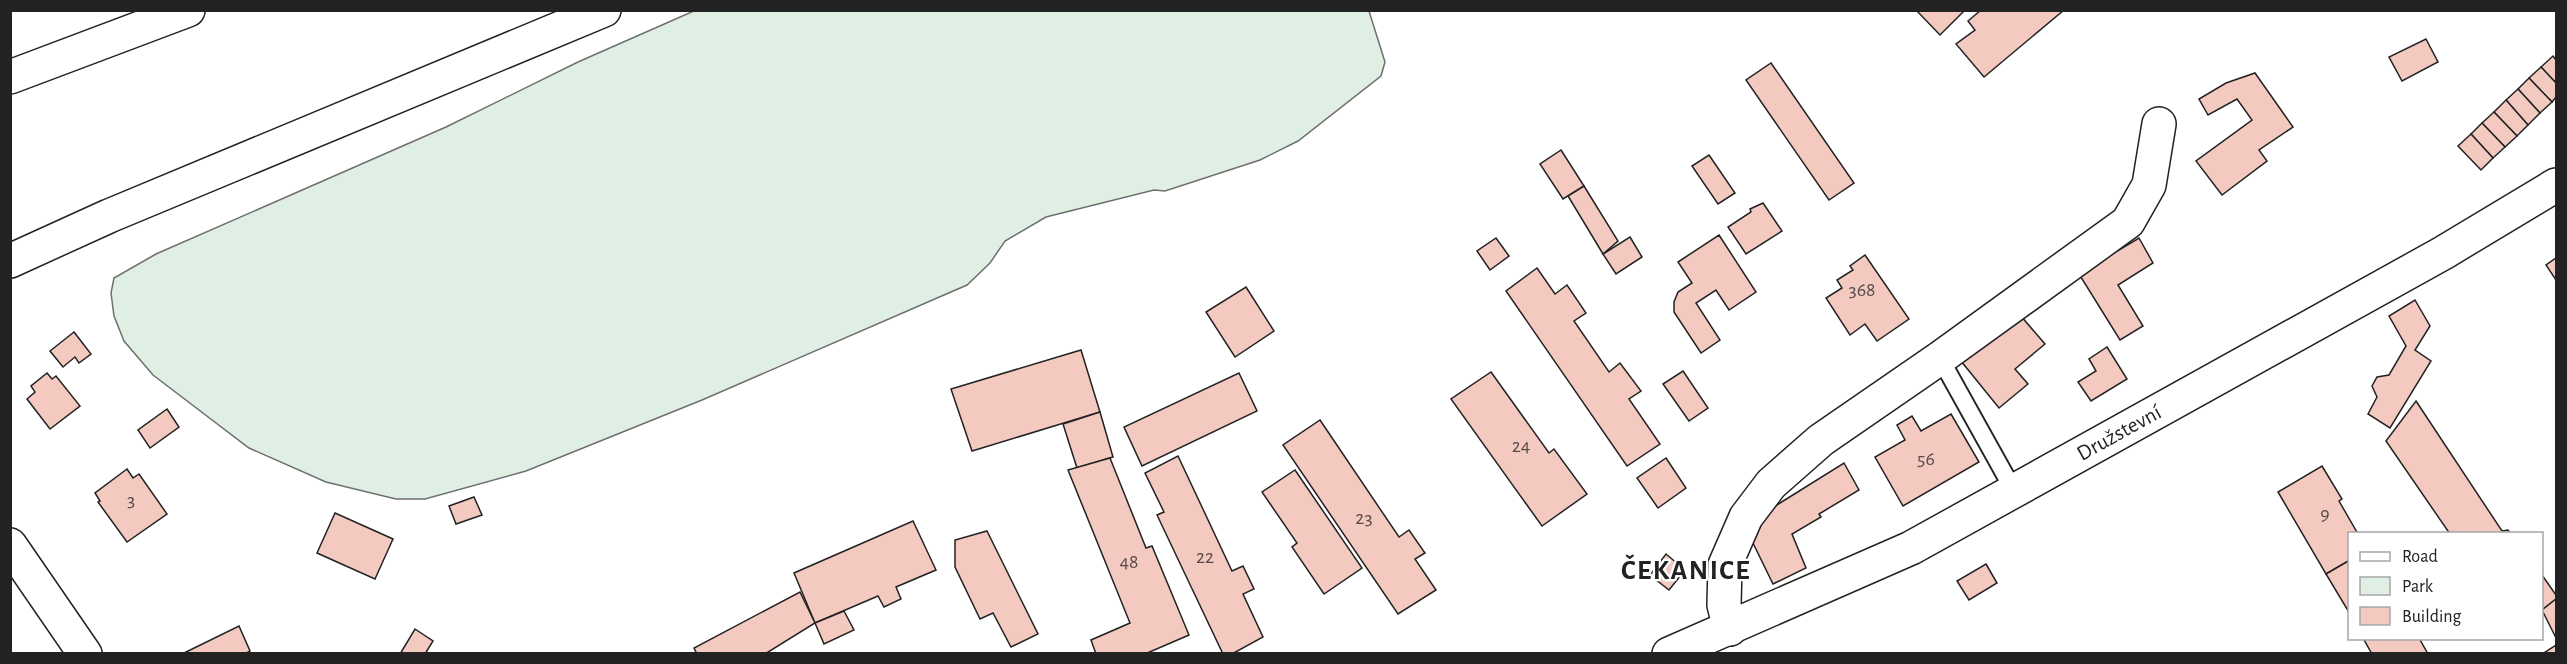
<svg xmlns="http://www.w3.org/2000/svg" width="2567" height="664" viewBox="0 0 2567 664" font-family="'Alegreya Sans',sans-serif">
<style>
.green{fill:#e0efe3;stroke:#6f6f6f;stroke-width:1.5}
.building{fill:#f3c9c0;stroke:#222;stroke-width:1.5}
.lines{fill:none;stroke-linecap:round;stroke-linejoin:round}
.lane-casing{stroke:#222;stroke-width:20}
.street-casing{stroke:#222;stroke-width:36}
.secondary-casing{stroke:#222;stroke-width:36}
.primary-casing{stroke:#222;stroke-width:36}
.lane{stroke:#fff;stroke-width:16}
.street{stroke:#fff;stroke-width:33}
.secondary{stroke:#fff;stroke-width:33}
.primary{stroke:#fff;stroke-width:33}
.labels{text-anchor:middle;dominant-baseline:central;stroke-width:4.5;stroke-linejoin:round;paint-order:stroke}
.number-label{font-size:20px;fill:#564c4a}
.street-label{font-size:22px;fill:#222;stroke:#fff}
.district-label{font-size:28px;font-weight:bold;letter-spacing:1.5px;fill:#222;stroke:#fff}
</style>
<rect width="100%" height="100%" fill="#fff"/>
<!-- green -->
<path class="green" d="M696,10L1369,11L1385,62L1381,76L1298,141L1260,160L1165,191L1154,190L1046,217L1005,241L990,263L967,285L702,400L526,471L425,499H396L326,482L249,448L153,375L124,341L114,316L111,293L114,278L156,254L446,127L578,62Z"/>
<!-- building -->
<g class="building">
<path d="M1916,10H1965L1940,35Z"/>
<path d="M1981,10H2064L1984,77L1956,44L1975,30L1968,21Z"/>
<path d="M2426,39L2438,62L2402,81L2389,57Z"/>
<path d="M2553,56L2556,60V83L2541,67Z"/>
<path d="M1771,63L1854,183L1829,200L1746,80Z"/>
<path d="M2541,67L2556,83V97L2552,102L2529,78Z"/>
<path d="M2255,73L2293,127L2259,150L2267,161L2222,195L2196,161L2252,120L2237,99L2208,115L2199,99L2226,83Z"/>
<path d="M2529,78L2552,102L2540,113L2518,89Z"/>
<path d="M2518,89L2540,113L2528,125L2506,100Z"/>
<path d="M2506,100L2528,125L2517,136L2494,112Z"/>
<path d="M2494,112L2517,136L2505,147L2482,123Z"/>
<path d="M2482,123L2505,147L2493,158L2471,134Z"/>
<path d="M2471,134L2493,158L2481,170L2458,146Z"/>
<path d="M1561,150L1584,186L1563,199L1540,164Z"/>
<path d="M1709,155L1735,193L1718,204L1692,166Z"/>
<path d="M1584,186L1618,241L1603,254L1568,196Z"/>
<path d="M1763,203L1782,231L1746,254L1728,227L1751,212L1750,209Z"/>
<path d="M1719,235L1756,292L1729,310L1716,290L1696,303L1720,340L1701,353L1674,312V302L1678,292L1692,283L1678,262Z"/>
<path d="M1630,237L1642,257L1616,274L1603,254Z"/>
<path d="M1496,238L1509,256L1490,270L1477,251Z"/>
<path d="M2139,238L2153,263L2118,285L2143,326L2120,340L2079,274Z"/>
<path d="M1865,255L1909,319L1877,341L1865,324L1850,335L1826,298L1842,288L1837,280L1853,270L1850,266Z"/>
<path d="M2556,258V280L2546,265Z"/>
<path d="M1537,268L1555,294L1567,285L1586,313L1574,321L1609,372L1620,363L1641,391L1629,399L1660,444L1627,466L1506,291Z"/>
<path d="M1246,287L1274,331L1235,357L1206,312Z"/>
<path d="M2415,300L2430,326L2415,350L2431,361L2390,428L2368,414L2377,397L2372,386L2377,377L2389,375L2406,346L2389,316Z"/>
<path d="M2020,315L2045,344L2015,369L2028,384L1999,408L1961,361Z"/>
<path d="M74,332L91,354L79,363L75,357L63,367L50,351Z"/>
<path d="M2107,347L2127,379L2091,401L2078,382L2096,371L2089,359Z"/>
<path d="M1081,350L1100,412L972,451L951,389Z"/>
<path d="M1683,371L1708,408L1689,421L1663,384Z"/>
<path d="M1491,372L1549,453L1554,449L1587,494L1542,526L1451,399Z"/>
<path d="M47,373L52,379L56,376L80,406L50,429L27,399L35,392L31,386Z"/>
<path d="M1239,373L1257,411L1142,466L1124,427Z"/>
<path d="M2416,401L2502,531L2508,530L2511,534H2450L2386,441Z"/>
<path d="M167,409L179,427L150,448L138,430Z"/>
<path d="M1100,412L1113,457L1077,468L1063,424Z"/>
<path d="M1951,414L1979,462L1903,506L1875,457L1905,440L1897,425L1912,416L1921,431Z"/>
<path d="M1320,420L1399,537L1409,530L1425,553L1415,559L1436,590L1398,614L1283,445Z"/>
<path d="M1178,456L1232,571L1243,566L1254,589L1243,594L1263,637L1232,654H1223L1157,515L1164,512L1145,473Z"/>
<path d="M1110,458L1146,548L1152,546L1189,635L1145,654H1096L1091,640L1130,623L1068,470Z"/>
<path d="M1666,458L1686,488L1658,508L1637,478Z"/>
<path d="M1844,463L1859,490L1819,514L1821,517L1792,534L1806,568L1773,584L1752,541L1764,513Z"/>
<path d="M2322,466L2342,499L2339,501L2358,534H2350V560L2326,574L2278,492Z"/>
<path d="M127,469L133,478L139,474L167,514L127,542L98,502L100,501L95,493Z"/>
<path d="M1295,470L1362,568L1324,594L1292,547L1297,543L1262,492Z"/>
<path d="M474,497L482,515L456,524L449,506Z"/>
<path d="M335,513L393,539L375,579L317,553Z"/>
<path d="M913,521L936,570L896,587L901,599L884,607L878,596L815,623L794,573Z"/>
<path d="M987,531L1038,634L1011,647L993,613L980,619L955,567V540Z"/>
<path d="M1666,554L1685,570L1669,590L1650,575Z"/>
<path d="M2350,560V614L2326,574Z"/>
<path d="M1986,564L1997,583L1969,600L1957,581Z"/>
<path d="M2542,575L2556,595V599L2542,610Z"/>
<path d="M800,592L815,623L765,654H697L694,648Z"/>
<path d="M2556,599V638L2542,610Z"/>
<path d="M844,611L854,630L824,644L815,623Z"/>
<path d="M239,626L250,651L245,654H182Z"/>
<path d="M415,629L433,641L425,654H400Z"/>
<path d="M2363,638H2419L2428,654H2372Z"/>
<path d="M2556,645V654H2542Z"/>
</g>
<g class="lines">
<!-- lane casing -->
<g class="lane-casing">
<path id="lane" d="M1940,358L2014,491"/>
</g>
<!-- street casing -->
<g class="street-casing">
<g id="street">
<path d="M1730,629L1724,605L1725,565L1746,517L1771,484L1821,440L1940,358L2128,222L2149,185L2159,124"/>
<path id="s1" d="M1669,654L1911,548L2443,253L2556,185"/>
</g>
</g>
<!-- secondary casing -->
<g class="secondary-casing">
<path id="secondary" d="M10,545L85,654"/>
</g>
<!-- primary casing -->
<g class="primary-casing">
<g id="primary">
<path d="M10,77L188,10"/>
<path d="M10,261L109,216L604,10"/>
</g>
</g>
<!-- lane -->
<use href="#lane" class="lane"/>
<!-- street -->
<use href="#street" class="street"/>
<!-- secondary -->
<use href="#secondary" class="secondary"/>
<!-- primary -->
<use href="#primary" class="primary"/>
</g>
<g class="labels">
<!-- number labels -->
<g class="number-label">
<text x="1862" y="290">368</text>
<text x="1521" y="446">24</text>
<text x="1926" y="459">56</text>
<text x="131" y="500">3</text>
<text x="2325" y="514">9</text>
<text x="1364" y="518">23</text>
<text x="1205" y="557">22</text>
<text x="1129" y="562">48</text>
</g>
<!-- street labels -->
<g class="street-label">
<text stroke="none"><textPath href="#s1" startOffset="502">Družstevní</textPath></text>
</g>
<!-- district labels -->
<g class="district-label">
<text x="1686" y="571">ČEKANICE</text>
</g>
</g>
<!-- border -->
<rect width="2567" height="664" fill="none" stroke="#222222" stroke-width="24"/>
<!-- legend -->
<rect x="2348" y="532" width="195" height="108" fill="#ffffff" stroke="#a7a7a7" stroke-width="1.5"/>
<rect x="2360" y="552" width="30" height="9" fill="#ffffff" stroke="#a7a7a7" stroke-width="1.5"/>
<text x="2402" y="562" font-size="18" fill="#222222">Road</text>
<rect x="2360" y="577" width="30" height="18" fill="#e0efe3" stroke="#a7a7a7" stroke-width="1.5"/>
<text x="2402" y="592" font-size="18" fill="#222222">Park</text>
<rect x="2360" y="607" width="30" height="18" fill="#f3c9c0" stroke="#a7a7a7" stroke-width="1.5"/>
<text x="2402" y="622" font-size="18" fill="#222222">Building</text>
</svg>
